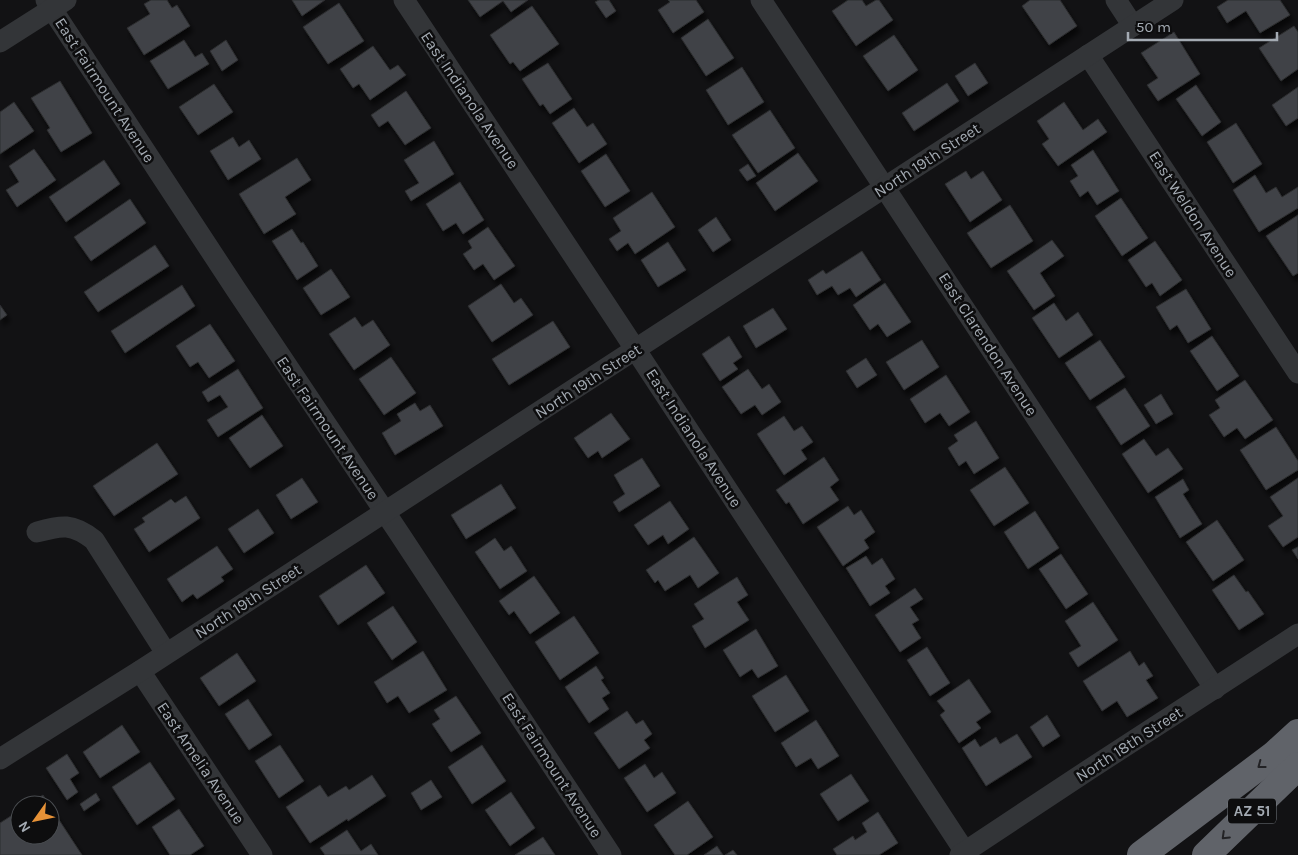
<svg xmlns="http://www.w3.org/2000/svg" width="1298" height="855" viewBox="0 0 1298 855" font-family="Karla,sans-serif">
<style>
.building{fill:#414246;stroke:#2c2d2f;filter:url(#shadow)}
.lines{fill:none;stroke-linecap:round;stroke-linejoin:round}
.minor{stroke:#333538;stroke-width:21}
.highway{stroke:#606369;stroke-width:28}
.oneway{stroke:#222225}
.labels{text-anchor:middle;dominant-baseline:central;stroke-width:5;stroke-linejoin:round;paint-order:stroke}
.shield{fill:#0d0d0e;stroke:#777c82;stroke-width:1}
.shield-label{font-size:15px;font-weight:bold;fill:#a4abb3}
.street-label{font-size:16px;fill:#a4abb3;stroke:#0d0d0e}
</style>
<defs>
<filter id="shadow"><feDropShadow dx="3" dy="5.5" stdDeviation="2.5" flood-color="#0009"/></filter>
</defs>
<rect width="100%" height="100%" fill="#121214"/>
<!-- building -->
<g class="building">
<path d="M151,0H167L172,8L177,5L190,26L144,55L127,28L150,14L144,4Z"/>
<path d="M292,0H325L302,16Z"/>
<path d="M468,0H528L511,12L503,1L480,17Z"/>
<path d="M599,0H609L616,11L606,18L595,2Z"/>
<path d="M668,0H696L704,12L673,33L658,10L670,2Z"/>
<path d="M848,0H862L866,6L876,0H879L893,20L856,46L832,11Z"/>
<path d="M1030,0H1060L1077,26L1049,45L1022,6Z"/>
<path d="M1228,0H1280L1290,15L1260,33L1246,11L1227,23L1217,7Z"/>
<path d="M339,3L364,41L328,64L303,27Z"/>
<path d="M532,6L559,44L520,71L513,62L510,64L490,35Z"/>
<path d="M708,19L734,58L706,76L681,38Z"/>
<path d="M1294,26L1298,32V69L1281,81L1259,48Z"/>
<path d="M1174,32L1200,74L1158,101L1147,85L1158,78L1141,53Z"/>
<path d="M894,35L918,70L888,91L863,56Z"/>
<path d="M184,40L195,57L202,53L209,64L168,89L150,61Z"/>
<path d="M226,40L238,60L222,71L210,51Z"/>
<path d="M373,46L390,70L398,65L406,75L370,100L359,84L353,88L340,69Z"/>
<path d="M548,63L572,99L550,114L543,104L540,106L522,79Z"/>
<path d="M975,63L988,83L968,96L955,76Z"/>
<path d="M742,67L764,102L728,125L706,90Z"/>
<path d="M60,81L92,133L61,152L47,130L50,128L31,98Z"/>
<path d="M947,83L959,101L914,131L902,113Z"/>
<path d="M214,84L233,112L198,135L179,107Z"/>
<path d="M1196,85L1221,122L1202,136L1176,99Z"/>
<path d="M1298,87V118L1286,126L1272,105Z"/>
<path d="M406,91L431,128L405,145L388,121L379,127L371,115Z"/>
<path d="M14,102L34,131L0,154V112Z"/>
<path d="M1064,102L1083,130L1098,119L1107,132L1058,166L1042,144L1049,139L1037,121Z"/>
<path d="M574,108L587,127L593,123L607,144L579,163L552,123Z"/>
<path d="M770,110L795,148L758,173L732,135Z"/>
<path d="M1236,123L1262,164L1233,183L1207,142Z"/>
<path d="M233,137L239,147L249,140L261,159L228,180L210,151Z"/>
<path d="M434,141L454,174L411,201L405,191L419,183L404,160Z"/>
<path d="M34,149L56,180L17,207L6,190L19,182L9,166Z"/>
<path d="M1093,150L1119,191L1097,205L1088,191L1080,197L1070,181L1078,176L1071,165Z"/>
<path d="M798,153L818,181L775,211L756,183Z"/>
<path d="M606,154L630,191L605,207L581,171Z"/>
<path d="M297,158L311,180L285,197L296,214L264,234L239,194Z"/>
<path d="M104,160L120,184L66,222L49,197Z"/>
<path d="M748,164L756,176L747,181L739,170Z"/>
<path d="M966,171L971,179L983,171L1002,200L970,222L945,184Z"/>
<path d="M1255,175L1266,193L1276,187L1282,197L1298,187V208L1259,232L1233,190Z"/>
<path d="M460,182L484,220L463,234L456,223L443,231L426,204Z"/>
<path d="M652,192L675,227L635,254L628,243L617,251L609,239L621,231L613,218Z"/>
<path d="M1121,198L1148,238L1122,256L1095,216Z"/>
<path d="M130,199L146,223L91,261L74,237Z"/>
<path d="M1010,205L1033,241L991,268L967,233Z"/>
<path d="M1298,215V273L1293,276L1266,236Z"/>
<path d="M716,217L731,240L713,252L698,230Z"/>
<path d="M488,227L515,266L494,280L483,264L474,270L463,254L472,248L468,241Z"/>
<path d="M292,229L301,243L303,242L318,266L297,280L272,241Z"/>
<path d="M1052,240L1064,256L1040,273L1055,296L1034,310L1007,271Z"/>
<path d="M1155,241L1182,280L1160,296L1152,283L1146,287L1128,260Z"/>
<path d="M668,242L686,270L658,287L641,260Z"/>
<path d="M155,245L169,266L98,312L84,292Z"/>
<path d="M862,251L881,280L856,297L850,288L838,295L832,286L817,295L808,280L823,270L826,274Z"/>
<path d="M331,269L350,297L321,315L303,288Z"/>
<path d="M885,283L911,322L887,337L878,324L870,330L853,305Z"/>
<path d="M501,284L514,303L521,298L533,315L492,342L468,306Z"/>
<path d="M182,285L195,306L125,353L111,331Z"/>
<path d="M1186,289L1211,329L1188,343L1177,325L1170,330L1156,307Z"/>
<path d="M1054,303L1066,321L1078,312L1093,335L1059,358L1032,318Z"/>
<path d="M0,305L7,315L0,320Z"/>
<path d="M773,308L787,329L756,348L743,326Z"/>
<path d="M355,317L362,327L373,320L390,345L354,370L329,334Z"/>
<path d="M553,321L570,347L509,385L492,359Z"/>
<path d="M210,324L235,361L209,378L198,362L190,367L176,346Z"/>
<path d="M729,336L742,357L733,363L738,369L720,381L702,354Z"/>
<path d="M1212,336L1239,376L1217,391L1190,351Z"/>
<path d="M922,340L939,367L904,390L886,362Z"/>
<path d="M1100,340L1125,377L1090,400L1065,363Z"/>
<path d="M391,357L416,393L384,415L359,379Z"/>
<path d="M866,358L877,375L857,388L846,371Z"/>
<path d="M238,369L263,408L218,437L207,420L228,407L220,395L208,402L202,392Z"/>
<path d="M748,369L762,389L769,384L781,402L762,415L755,405L741,414L722,387Z"/>
<path d="M946,375L970,412L949,426L940,413L925,423L910,399Z"/>
<path d="M1245,380L1273,420L1245,439L1237,428L1224,437L1209,415L1220,408L1215,400Z"/>
<path d="M1125,388L1150,426L1121,445L1096,407Z"/>
<path d="M1161,394L1173,414L1156,424L1144,405Z"/>
<path d="M415,403L420,411L430,405L443,426L395,455L382,433L401,421L397,414Z"/>
<path d="M611,413L630,439L602,458L598,451L588,458L574,438Z"/>
<path d="M262,415L283,446L250,468L229,438Z"/>
<path d="M784,416L794,431L802,426L813,442L801,450L807,459L784,475L757,434Z"/>
<path d="M976,421L999,458L974,474L966,461L959,466L948,448L958,441L954,435Z"/>
<path d="M1276,427L1298,461V470L1266,490L1240,450Z"/>
<path d="M1144,439L1156,456L1168,448L1183,469L1148,493L1122,454Z"/>
<path d="M157,443L178,474L114,516L93,486Z"/>
<path d="M824,457L839,480L830,487L839,500L803,524L789,502L786,504L776,490Z"/>
<path d="M642,458L660,486L619,512L613,502L625,494L614,475Z"/>
<path d="M1005,467L1029,503L994,526L970,490Z"/>
<path d="M302,478L318,502L291,519L276,495Z"/>
<path d="M1298,478V537L1283,547L1268,526L1283,516L1270,497Z"/>
<path d="M1183,479L1189,490L1183,494L1202,524L1180,538L1155,497Z"/>
<path d="M501,484L516,508L466,539L451,515Z"/>
<path d="M186,496L200,518L149,552L134,529L145,522L142,518L171,499L175,503Z"/>
<path d="M670,501L689,529L668,544L663,535L648,545L634,525Z"/>
<path d="M848,506L854,515L861,510L875,532L864,540L869,548L843,566L817,527Z"/>
<path d="M258,509L274,533L244,553L228,529Z"/>
<path d="M1035,511L1059,548L1028,569L1004,532Z"/>
<path d="M1217,520L1244,560L1213,581L1186,542Z"/>
<path d="M694,537L719,573L698,588L690,575L665,591L658,580L655,583L646,570Z"/>
<path d="M495,538L504,551L511,546L527,571L500,589L475,552Z"/>
<path d="M217,546L233,569L221,577L224,581L197,599L193,594L182,602L167,579Z"/>
<path d="M1298,547V559L1292,550Z"/>
<path d="M1061,554L1088,594L1066,609L1039,569Z"/>
<path d="M866,556L872,565L882,558L895,579L885,586L890,593L870,606L846,568Z"/>
<path d="M366,565L385,593L338,625L319,596Z"/>
<path d="M1234,575L1246,592L1248,591L1264,614L1239,630L1212,590Z"/>
<path d="M534,576L560,613L530,634L514,611L509,615L499,601Z"/>
<path d="M737,577L748,595L737,602L749,620L705,648L692,626L704,619L694,604Z"/>
<path d="M915,588L923,599L910,607L919,620L912,624L921,638L900,652L875,615Z"/>
<path d="M1093,602L1118,640L1078,667L1069,653L1081,646L1065,621Z"/>
<path d="M393,606L417,642L392,660L367,623Z"/>
<path d="M574,616L599,653L560,680L535,642Z"/>
<path d="M756,629L778,666L758,678L752,669L740,677L723,650Z"/>
<path d="M927,647L950,683L930,696L907,660Z"/>
<path d="M423,651L447,690L409,713L398,696L387,703L374,682Z"/>
<path d="M1130,651L1139,666L1144,662L1153,676L1146,680L1158,698L1127,717L1117,701L1102,711L1083,681Z"/>
<path d="M237,653L256,681L219,706L200,678Z"/>
<path d="M596,666L604,678L601,680L610,693L602,698L609,709L589,723L565,687Z"/>
<path d="M786,675L809,711L775,732L752,696Z"/>
<path d="M969,679L991,712L976,722L981,728L959,743L940,715L945,711L937,701Z"/>
<path d="M456,696L481,733L451,752L432,724L440,719L434,710Z"/>
<path d="M248,699L272,735L249,750L225,714Z"/>
<path d="M627,711L636,724L643,720L652,734L644,740L650,748L619,769L594,733Z"/>
<path d="M1047,715L1060,736L1043,747L1030,727Z"/>
<path d="M816,720L839,756L818,769L811,758L796,767L781,743Z"/>
<path d="M122,725L140,752L100,778L83,752Z"/>
<path d="M1017,734L1032,757L986,786L962,748L975,739L980,747L996,737L1000,744Z"/>
<path d="M280,745L304,781L279,798L255,761Z"/>
<path d="M482,745L506,781L472,804L448,767Z"/>
<path d="M67,754L79,773L70,779L78,792L67,800L46,768Z"/>
<path d="M150,762L175,799L137,825L112,787Z"/>
<path d="M645,764L654,778L662,772L676,793L647,812L624,778Z"/>
<path d="M851,774L869,801L838,821L820,794Z"/>
<path d="M372,775L386,796L348,821L347,819L310,843L286,807L320,785L328,797L346,786L349,790Z"/>
<path d="M431,780L442,797L421,810L411,793Z"/>
<path d="M511,792L535,828L510,846L485,810Z"/>
<path d="M96,793L100,800L84,811L80,804Z"/>
<path d="M43,795L49,805H28Z"/>
<path d="M688,801L713,837L687,855H675L654,825Z"/>
<path d="M50,806L82,855H0V823L20,810V835H50Z"/>
<path d="M179,809L204,846L190,855H170L152,827Z"/>
<path d="M878,812L898,843L879,855H837L833,849L853,836L855,840L867,832L862,823Z"/>
<path d="M347,830L361,851L371,844L378,855H325L320,848Z"/>
<path d="M543,837L555,855H515Z"/>
<path d="M717,846L723,855H704Z"/>
<path d="M733,850L737,855H725Z"/>
</g>
<g class="lines">
<!-- minor -->
<g class="minor">
<path d="M46,0L235,288L399,533L611,855"/>
<path d="M404,0L622,329L965,852"/>
<path d="M761,0L1215,689"/>
<path d="M1116,0L1133,26"/>
<path d="M0,42L66,0"/>
<path d="M1088,55L1298,373"/>
<path d="M37,532C62,525 72,523 94,540L166,653"/>
<path d="M140,671L262,855"/>
<path d="M0,759L140,671L1173,0"/>
<path d="M960,855L1090,769L1298,634"/>
</g>
<!-- highway -->
<g class="highway">
<path d="M1141,855L1274,755L1298,733"/>
<path d="M1206,855L1298,766"/>
</g>
</g>
<!-- one-way arrows -->
<defs><path id="oneway-chevron" d="M-2-3.5L2.5 0L-2 3.5" fill="none" stroke-width="1.6" stroke-linecap="round" stroke-linejoin="round" transform="scale(1.25)"/></defs>
<g class="oneway">
<use href="#oneway-chevron" transform="translate(1261 765) rotate(143)"/>
<use href="#oneway-chevron" transform="translate(1225 836) rotate(136)"/>
</g>
<g class="labels">
<!-- shield labels -->
<rect class="shield" x="1228" y="798.5" width="48" height="25" rx="4"/>
<g class="shield-label">
<text x="1252" y="811">AZ 51</text>
</g>
<!-- street labels -->
<g class="street-label">
<text transform="translate(105 90) rotate(57)">East Fairmount Avenue</text>
<text transform="translate(470 100) rotate(56)">East Indianola Avenue</text>
<text transform="translate(927 160) rotate(-33)">North 19th Street</text>
<text transform="translate(1193 214) rotate(57)">East Weldon Avenue</text>
<text transform="translate(988 344) rotate(57)">East Clarendon Avenue</text>
<text transform="translate(588 381) rotate(-33)">North 19th Street</text>
<text transform="translate(328 428) rotate(56)">East Fairmount Avenue</text>
<text transform="translate(694 438) rotate(57)">East Indianola Avenue</text>
<text transform="translate(248 601) rotate(-33)">North 19th Street</text>
<text transform="translate(1129 744) rotate(-33)">North 18th Street</text>
<text transform="translate(201 763) rotate(56)">East Amelia Avenue</text>
<text transform="translate(552 765) rotate(57)">East Fairmount Avenue</text>
</g>
</g>
<!-- north arrow -->
<g transform="translate(35 820) rotate(237)"><circle r="24" fill="#0d0d0e" stroke="#494c50"/>
<path d="M0-4L9 19L0 12L-9 19Z" fill="#e79237"/>
<text y="-8" font-size="14" font-weight="bold" text-anchor="middle" fill="#a4abb3">N</text>
</g>
<!-- scale -->
<path d="M1128 32v8h149v-8" fill="none" stroke="#a4abb3" stroke-width="2.5"/>
<text x="1136" y="32" font-size="15" fill="#a4abb3" stroke="#0d0d0e" stroke-width="4" paint-order="stroke">50 m</text>
</svg>
